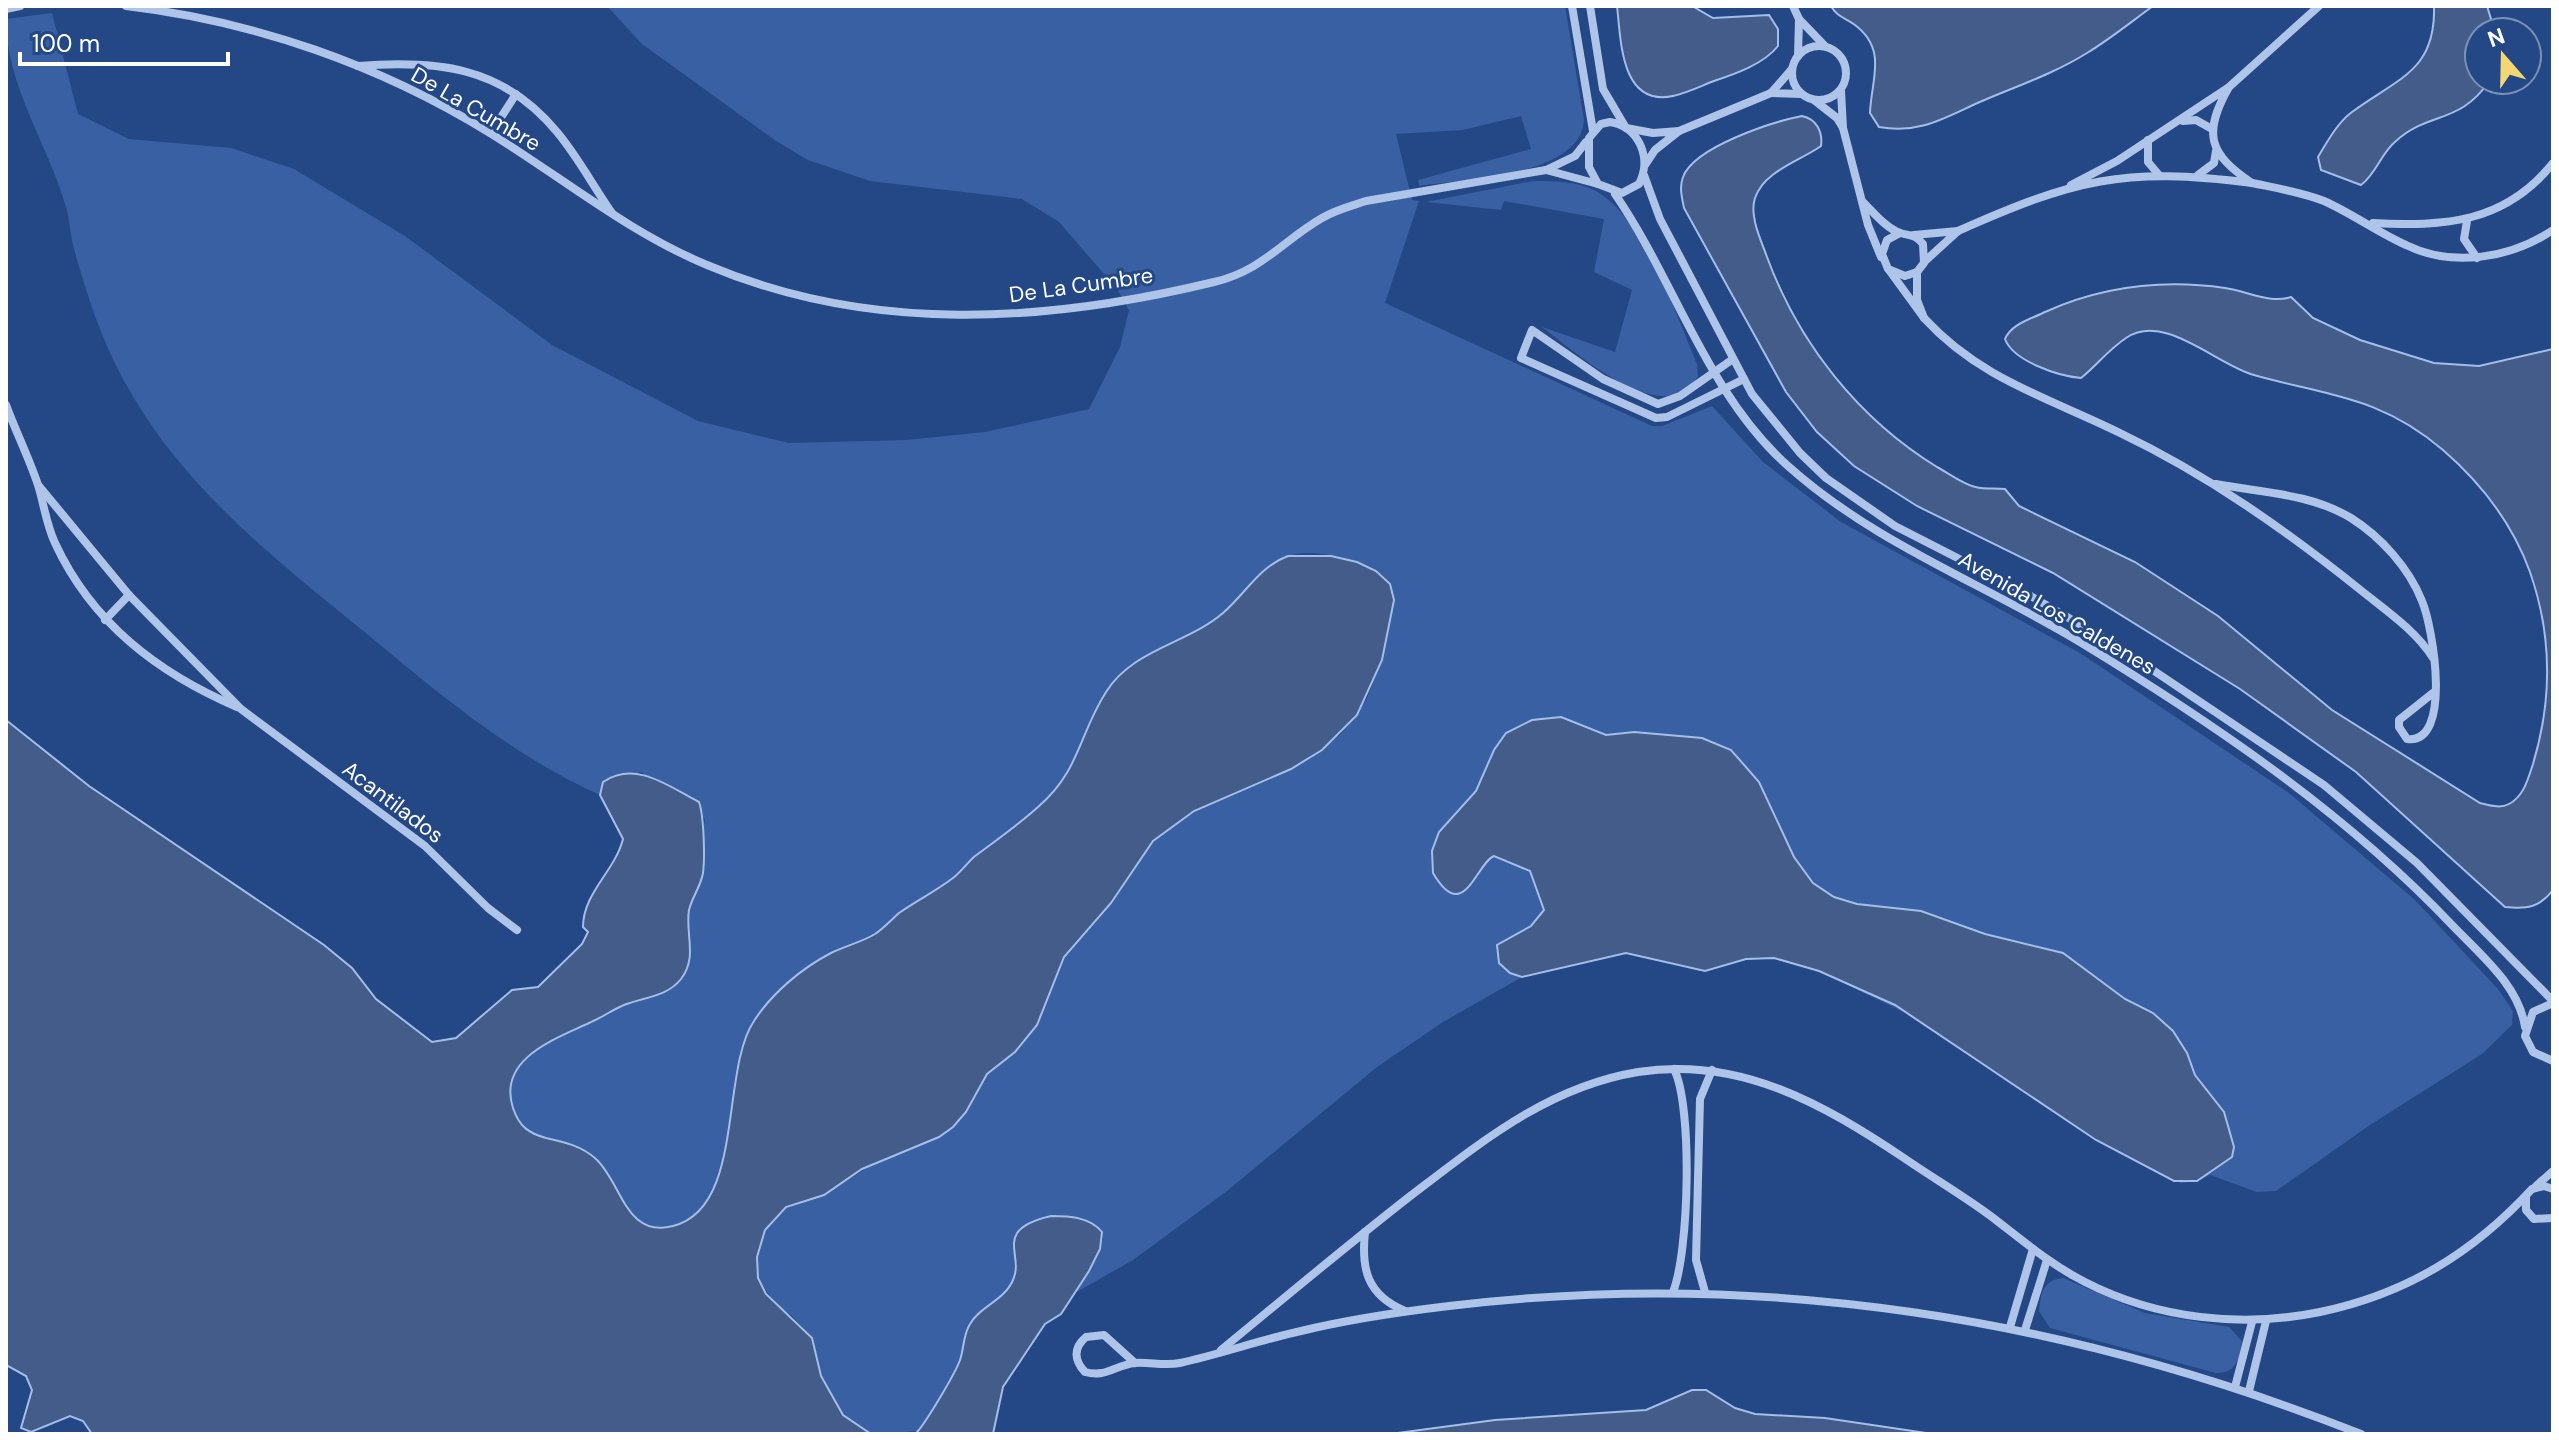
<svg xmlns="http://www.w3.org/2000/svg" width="2559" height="1440" viewBox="0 0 2559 1440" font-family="'DM Sans',sans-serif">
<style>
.green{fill:#3960a2}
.water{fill:#435c89;stroke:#a3bee9;stroke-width:2}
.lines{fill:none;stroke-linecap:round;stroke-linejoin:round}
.minor{stroke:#aec4e8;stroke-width:8}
.labels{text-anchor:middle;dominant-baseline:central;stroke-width:6;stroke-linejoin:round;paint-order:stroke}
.street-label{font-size:22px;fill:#fff;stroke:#244785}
</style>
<rect width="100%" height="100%" fill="#244785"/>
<!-- green -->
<g class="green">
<path d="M607,6H1565L1584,120C1581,177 1462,179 1419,186L1418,180L1531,149L1521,116L1463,130L1396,134L1412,200L1419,201L1385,303L1652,426H1662L1712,406L1763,462L1841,522L2080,653L2289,793L2415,900L2498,989L2513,1011L2512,1025L2482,1054L2370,1125L2276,1191L2257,1192L2210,1175L2197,1181L2181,1183L2137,1163L2010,1084L1920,1020L1819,971L1774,958L1746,959L1699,971L1665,959L1626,953L1522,977L1443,1022L1377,1067L1227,1191L1133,1260L1075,1293L1096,1259L1103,1238L1075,1217L1039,1219L1014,1265L1016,1272L1007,1291L977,1315L959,1363L920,1431L871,1434L843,1415L821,1376L812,1338L791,1315L777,1307L758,1278L757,1257L765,1230L786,1207L824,1195L886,1156L939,1137L966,1112L987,1074L1015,1052L1037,1025L1064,957L1123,886L1153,841L1193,811L1291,769L1341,734L1367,698L1382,660L1383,577C1360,559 1309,545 1280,559C1256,570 1241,599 1220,616C1184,644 1138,650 1108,688C1095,705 1090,729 1082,749C1072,772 1055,792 1037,808C986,852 934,895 878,932C864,941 848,945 833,953C803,967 776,991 757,1017C717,1070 746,1166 696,1214C675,1234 640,1230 623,1206C616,1195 614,1178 605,1169C575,1139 505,1144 511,1089C515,1049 559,1038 590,1023C602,1017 614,1009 627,1004C645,997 667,997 680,981C698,960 685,932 690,908C693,895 703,883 704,869C705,852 701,837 705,819L641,772L603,782L600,795C513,756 439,694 367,634C273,557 182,488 123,379C101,339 86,292 74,249C70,235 70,221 66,207C48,144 6,86 6,19L52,13L78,114L129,139L231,148L294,169L405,236L552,345L698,421L789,443L907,440L985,432L1089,409L1120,347L1129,310L1117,289L1059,222L1022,199L870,181L808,160L776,141L642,44Z"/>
<path d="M1533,181C1554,181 1575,181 1594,190C1642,214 1677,316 1697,364L1698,376C1666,434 1573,350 1542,327L1615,352L1632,290L1594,272L1604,219L1504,201L1501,210L1426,202Z"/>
<path d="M2063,1278L2145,1313L2229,1327L2242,1341C2240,1358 2236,1374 2216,1373L2050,1328L2039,1311C2041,1293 2043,1280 2063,1278Z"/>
</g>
<!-- water -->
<g class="water">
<path d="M1617,6H1692L1713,18L1769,15L1778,29V46C1764,64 1735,74 1714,81C1701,86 1687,93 1673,96C1620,107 1621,39 1617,6Z"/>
<path d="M1831,6H2153C2131,22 2110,39 2087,53C2052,75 2011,88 1973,105C1941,120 1916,134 1879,127L1870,113C1871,80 1888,50 1855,25C1846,18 1837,17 1831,6Z"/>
<path d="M2434,6H2487L2495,32H2479V80H2490C2460,125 2429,111 2396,141C2381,153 2376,174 2361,185L2321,170L2318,157C2327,142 2338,122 2352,112C2398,78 2436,71 2434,6Z"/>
<path d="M1802,116C1816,119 1823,131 1821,146C1800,161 1764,171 1755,198C1749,216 1761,240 1767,257C1799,344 1859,419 1937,467C1950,474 1967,487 1981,488C1989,489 1996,488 2005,489L2019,506L2135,562L2218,616L2332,710L2480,803C2489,805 2500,809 2509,804C2524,796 2528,779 2533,764C2552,701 2552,635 2530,572C2513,525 2481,483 2443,450C2380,396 2328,396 2254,375C2215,364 2165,312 2126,338C2108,350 2096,366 2081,378C2058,376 2013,361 2005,339C2011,324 2031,319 2045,312C2103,286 2162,279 2225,288C2247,291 2270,304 2291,297L2313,318L2360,340L2434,363L2479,366L2553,349V890C2539,908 2527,909 2505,907L2356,772L2240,689L2053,573L1917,506L1854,466L1817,432L1786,392L1684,208C1682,198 1679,187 1683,177C1694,147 1772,122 1802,116Z"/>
<path d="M1288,556H1331L1357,562L1376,571L1390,584L1394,600L1382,660L1357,715L1322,750L1291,769L1194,811L1153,841L1111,903L1064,957L1037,1025L1015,1052L987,1074L966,1112L953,1127L939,1137L862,1169L824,1195L786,1207L765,1230L757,1257L758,1278L766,1294L812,1338L821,1376L843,1415L871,1434H92L83,1421L70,1416L31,1432L21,1428L32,1390L26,1376L6,1365V720L89,786L324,945L352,968L376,999L432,1042L456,1038L512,990L538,987L582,944L588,932L583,927C583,893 615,871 623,839L600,795L603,782C636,760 668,786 699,802C704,816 705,858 703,873C701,886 692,897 689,910C685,934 698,957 681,979C667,997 644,997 624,1005C612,1010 601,1018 589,1023C555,1039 497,1059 513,1108C519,1126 528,1133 546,1138C564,1142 582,1146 596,1159C622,1183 625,1238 673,1226C745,1208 720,1071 754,1021C772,993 802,968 831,953C845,946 862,942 875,934C884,928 891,920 899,913C916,901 936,891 953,878C961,872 967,863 975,856C997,840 1018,825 1038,807C1080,771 1079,734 1106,692C1133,649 1187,644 1223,613C1245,594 1260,566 1288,556Z"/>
<path d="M1561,717L1606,735L1634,732L1702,738L1731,750L1759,782L1794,857L1813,883L1834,897L1857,904L1921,911L1985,934L2063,953L2125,999L2153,1013L2173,1031L2187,1053L2195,1075L2224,1112L2234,1147L2232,1157L2197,1181H2174L2096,1140L1895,1005L1819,971L1774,958L1746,959L1705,971L1626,953L1522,977L1510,973L1499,963L1497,945L1531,926L1544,910L1530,871L1494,856C1476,863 1464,926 1433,873L1432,851L1439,832L1476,791L1494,750L1506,733L1532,720Z"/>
<path d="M1051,1216C1069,1216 1090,1217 1102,1232L1100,1249L1089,1271L1061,1314L1045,1324L1003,1387L993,1434H915C923,1428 956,1372 960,1360C964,1349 963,1335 970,1324C980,1306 1004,1301 1013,1280C1025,1254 991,1230 1051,1216Z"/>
<path d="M1692,1390H1706L1735,1408L1755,1414L1825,1418L1933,1434H1390L1495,1420L1646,1410Z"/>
</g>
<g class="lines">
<!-- minor -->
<g class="minor">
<path d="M126,6C254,21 380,65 490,133C563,178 628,232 707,265C870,334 1045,323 1214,282C1262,271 1282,241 1322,218C1335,210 1351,206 1366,201L1546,170"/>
<path d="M1572,6L1593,131"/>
<path d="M1590,6L1603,89L1626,128L1653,133L1679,131L1655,150L1645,165"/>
<path d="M1793,6L1799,19"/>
<path d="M6,9L20,6"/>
<circle cx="1819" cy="73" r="27"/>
<path d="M1798,56L1799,19L1824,45"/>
<path d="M358,66C437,60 503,66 557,132C578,157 593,186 612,213"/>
<path d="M1792,69L1771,93L1801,94"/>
<path d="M2229,87L2319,6"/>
<path d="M1814,100L1837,118L1843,128L1841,91"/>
<path d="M2183,121L2196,120L2212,129"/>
<path d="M1610,122C1640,127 1652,159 1639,184L1622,193L1598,184L1589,167V138L1601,124Z"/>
<path d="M1843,128L1868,225L1881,257"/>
<path d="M1679,131L1771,93"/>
<path d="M491,133L516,94"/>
<path d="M2148,140V162L2159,175"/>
<path d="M1586,142L1575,156L1546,170L1598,184"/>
<path d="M1644,175L1660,219L1752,394L1800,453L1826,478L1895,526L2022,591L2114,644L2324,785L2417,863L2553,1001"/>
<path d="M2198,175L2214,163L2216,151"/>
<path d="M2252,183C2276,188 2301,192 2324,201C2353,214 2377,232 2406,245C2453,268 2511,258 2553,230"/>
<path d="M1615,194C1675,281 1707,394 1788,466C1874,543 1982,583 2080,642C2213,723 2346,813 2453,926C2481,955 2519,986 2525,1027"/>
<path d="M1863,202C1873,212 1886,228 1900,233C1911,236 1915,234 1923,244L1924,263L1917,272L1905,276L1888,269L1882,254L1887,240L1900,233"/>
<path d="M2467,221L2464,239L2477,258"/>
<path d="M2373,223C2444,227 2505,223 2553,163"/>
<path d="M1958,231C2073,180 2124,166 2252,183C2209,154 2202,134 2229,87L2117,161L2071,185"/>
<path d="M1914,235L1958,231L1924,262"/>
<path d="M1889,270L1924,318L1917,300V272"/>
<path d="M1924,318C1980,379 2047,397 2120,433C2208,475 2287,531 2363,592C2387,611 2417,632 2433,658"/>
<path d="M1733,359L1680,396L1658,404L1603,379L1532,330L1521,358L1656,418L1667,417L1744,379"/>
<path d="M6,405C16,432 29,458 38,485C44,504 46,524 55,543C92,623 158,673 237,707"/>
<path d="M2216,484C2263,493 2309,493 2351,518C2381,537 2409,568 2422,601C2433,627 2453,745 2407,739L2399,727V720L2433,693"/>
<path d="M39,486L129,595L241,709L425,846L488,908L517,930"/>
<path d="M105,620L129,595"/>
<path d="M2553,1003L2533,1012L2525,1036L2533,1052L2553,1061"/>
<path d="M2536,1186L2553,1171"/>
<path d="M2526,1197V1210L2534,1219L2553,1218"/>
<path d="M1365,1232C1361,1269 1367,1295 1405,1311"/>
<path d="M1673,1292C1689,1252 1693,1107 1674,1069"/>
<path d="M1705,1292L1696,1260L1700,1099L1712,1070"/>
<path d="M2010,1327L2033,1249"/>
<path d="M2025,1330L2047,1260"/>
<path d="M1221,1350C1283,1299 1345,1247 1409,1197C1480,1143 1547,1087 1638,1072C1740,1056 1823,1104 1904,1158C1933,1178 1964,1196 1992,1217C2022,1240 2051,1265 2085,1282C2157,1319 2242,1328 2320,1312C2406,1294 2473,1253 2532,1189L2544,1186L2553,1189"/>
<path d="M1135,1363L1104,1335L1086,1337C1073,1348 1074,1360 1085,1372C1106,1378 1115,1365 1135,1363C1150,1362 1165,1366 1180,1363C1221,1354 1260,1340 1301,1331C1350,1319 1399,1312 1449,1306C1765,1268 2067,1318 2361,1434"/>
<path d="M2235,1387L2252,1322"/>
<path d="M2249,1391L2266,1321"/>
</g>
</g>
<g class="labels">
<!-- street labels -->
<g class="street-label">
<text transform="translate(476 109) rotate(30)">De La Cumbre</text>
<text transform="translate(1081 285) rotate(-8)">De La Cumbre</text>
<text transform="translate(2057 613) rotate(30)">Avenida Los Caldenes</text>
<text transform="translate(393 802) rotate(37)">Acantilados</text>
</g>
</g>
<!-- border -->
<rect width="2559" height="1440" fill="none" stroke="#ffffff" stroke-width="16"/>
<!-- north arrow -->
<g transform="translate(2503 56) rotate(340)"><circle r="38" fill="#244785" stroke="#7c91b6" stroke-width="2"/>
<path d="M0-6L14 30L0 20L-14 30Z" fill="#f3d772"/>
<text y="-12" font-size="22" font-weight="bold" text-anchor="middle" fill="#ffffff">N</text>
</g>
<!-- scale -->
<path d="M20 52v12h208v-12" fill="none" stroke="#ffffff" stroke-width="4"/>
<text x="32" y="52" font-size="24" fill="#ffffff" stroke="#244785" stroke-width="6" paint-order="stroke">100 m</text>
</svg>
